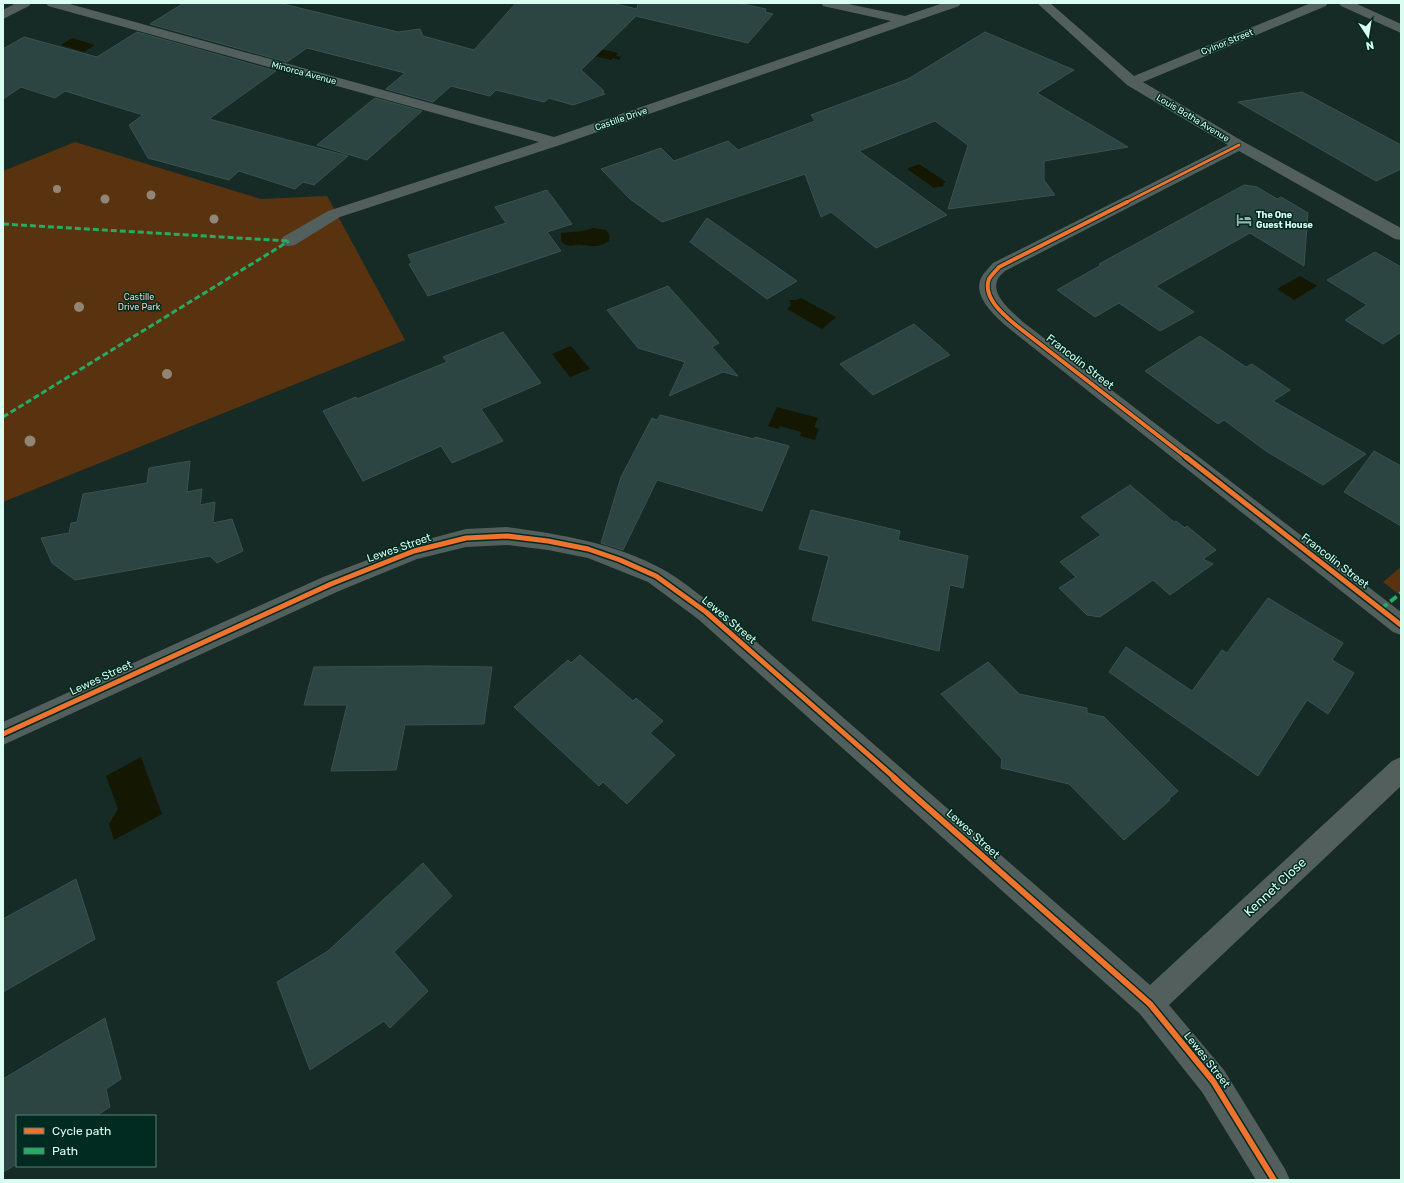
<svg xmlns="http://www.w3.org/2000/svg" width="1404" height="1183" viewBox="0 0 1404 1183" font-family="Rubik,sans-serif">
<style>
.green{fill:#593210}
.water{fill:#141803}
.building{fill:#2c4442;stroke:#385350}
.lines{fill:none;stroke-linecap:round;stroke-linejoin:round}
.street{fill:#535f5c;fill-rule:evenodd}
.quiet-far1{stroke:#26ab63;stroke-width:3;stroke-dasharray:6 3;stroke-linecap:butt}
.quiet{stroke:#26ab63;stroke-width:4;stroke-dasharray:8 4;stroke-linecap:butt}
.cycleway-far3-casing{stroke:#012a21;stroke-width:4.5}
.cycleway-far2-casing{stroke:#012a21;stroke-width:6}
.cycleway-far1-casing{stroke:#012a21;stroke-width:8}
.cycleway-casing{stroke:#012a21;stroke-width:9}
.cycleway-far3{stroke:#ef722f;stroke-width:3}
.cycleway-far2{stroke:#ef722f;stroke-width:4}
.cycleway-far1{stroke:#ef722f;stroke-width:5}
.cycleway{stroke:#ef722f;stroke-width:6}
.tree{fill:#918575}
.labels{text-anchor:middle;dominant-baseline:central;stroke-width:3;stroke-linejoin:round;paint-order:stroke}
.far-street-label{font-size:9px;fill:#dafdf2;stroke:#012a21}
.far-poi-label{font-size:9px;font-weight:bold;fill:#dafdf2;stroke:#012a21;text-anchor:start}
.far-park-label{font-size:9px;fill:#f6cfb6;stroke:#012a21}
.street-label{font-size:11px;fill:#dafdf2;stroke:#012a21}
.near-street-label{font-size:13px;fill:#dafdf2;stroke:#012a21}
</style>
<rect width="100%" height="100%" fill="#162b26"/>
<!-- green -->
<g class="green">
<path d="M75,142L261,199L327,196L405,340L3,502V171Z"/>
<path d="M1401,567V596L1383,582Z"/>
</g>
<!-- water -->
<g class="water">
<path d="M72,38L95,45L84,52L61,45Z"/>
<path d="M592,47L618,53L616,56L621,57L619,60L613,58L611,60L585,54Z"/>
<path d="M919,164L946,182L943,184L944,186L934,188L907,169Z"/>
<path d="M593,228L606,230L610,236L609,241C599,248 593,246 582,245C573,244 568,249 561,241V233L583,231Z"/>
<path d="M1300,276L1317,286L1294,300L1277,289Z"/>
<path d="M801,298L836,317L822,329L787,309L791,305L789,300H797Z"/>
<path d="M571,346L590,369L570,377L552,354Z"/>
<path d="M777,407L818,418L814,427L819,429L815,440L800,436L801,432L780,426L778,429L768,426Z"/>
<path d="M141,757L162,814L114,840L109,824L118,809L106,776Z"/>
</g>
<!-- building -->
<g class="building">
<path d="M184,3H279L398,32L420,29L423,36L474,50L516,3H611L637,9L638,3H738L766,9L765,12L773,14L748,43L636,16L581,70L604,91L602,92L605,94L573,105L549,98L544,102L496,90L490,96L451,86L433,102L386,89L405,73L307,48L287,62L150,24Z"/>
<path d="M137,32L276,71L209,119L348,156L314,185L303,182L295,189L239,171L229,180L148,158L129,125L143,115L65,91L55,98L21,87L3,99V49L24,37L97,57Z"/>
<path d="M985,32L1074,70L1037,93L1128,147L1044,161V180L1055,195L948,209L968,145L935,121L859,151L947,215L876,248L831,212L821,217L805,174L662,222L630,199L601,169L661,148L674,161L728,141L738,150L815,121L811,115L908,79Z"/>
<path d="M1302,92L1401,145V169L1376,181L1238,102Z"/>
<path d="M375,98L422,111L367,160L317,145Z"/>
<path d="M1244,185L1257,187L1277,199L1281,197L1308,213L1304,266L1250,233L1156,286L1194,312L1160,331L1119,303L1095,317L1057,290L1101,265L1099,264Z"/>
<path d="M547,190L572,224L547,232L561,251L428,296L409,264L412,263L408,255L506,223L495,207Z"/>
<path d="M707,218L797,281L767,299L690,242Z"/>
<path d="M1375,252L1401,267V332L1383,344L1345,320L1367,305L1327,280Z"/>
<path d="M668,286L719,343L712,347L738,376L723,372L669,396L685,362L638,348L607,310Z"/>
<path d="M914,324L950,355L873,395L840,364Z"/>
<path d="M503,332L541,383L481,409L503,441L452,463L441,446L363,481L323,411L356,397L357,399L447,362L443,357Z"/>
<path d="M1200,336L1246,367L1252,364L1290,390L1273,401L1366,454L1323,485L1266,451L1224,420L1218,424L1145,371Z"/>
<path d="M660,415L754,439L755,437L789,446L762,511L657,480L623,550L601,543L621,477L652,418L657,420Z"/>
<path d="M1374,451L1401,466V526L1344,492Z"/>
<path d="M190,461L187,492L202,489L200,505L215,502L213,523L232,519L243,551L217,563L210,556L75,580L52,563L41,538L69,533L71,523L77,522L83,494L147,483L149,468Z"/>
<path d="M1130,485L1174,522L1176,521L1185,528L1187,526L1216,550L1203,559L1213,564L1170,595L1153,580L1100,617L1087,615L1059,588L1076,577L1060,562L1101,535L1081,517Z"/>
<path d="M811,510L900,531L898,540L968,556L963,588L950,585L939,651L812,620L829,556L799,549Z"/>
<path d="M1268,598L1343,643L1332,660L1354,673L1328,714L1307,700L1258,776L1109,672L1126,647L1192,691L1222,650L1227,653Z"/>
<path d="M580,655L633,701L636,698L663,721L650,733L675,755L627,804L603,782L599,786L514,707L568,660L571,663Z"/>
<path d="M988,662L1019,694L1087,708V713L1104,717L1178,791L1169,799L1170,800L1124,840L1069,784L1001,768L1002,759L941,694Z"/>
<path d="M427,666L492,667L484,724L405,725L396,770L331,771L347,705H304L314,667Z"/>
<path d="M423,863L452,896L394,952L428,991L390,1028L384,1021L310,1070L277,982L328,951Z"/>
<path d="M76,879L95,939L3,992V919Z"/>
<path d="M105,1018L121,1079L106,1089L110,1107L96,1116H17V1164L3,1172V1079Z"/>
</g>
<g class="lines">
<!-- street -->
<g class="street">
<path d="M16,3H31L29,6L3,19V10Z"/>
<path d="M46,3H66L554,137L891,21L823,6L821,3H844L905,16L943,3H961L959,6L560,145L340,217L295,245L289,246L283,245L281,241L283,237L328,211L539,142L48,6Z"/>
<path d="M1037,3H1050L1134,76L1311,3H1328L1326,6L1143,82L1244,142L1401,228V240L1395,239L1239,151L1005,271C1002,274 998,277 997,281C992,297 1013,312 1023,322L1401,612V635L1393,632L1011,330C998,319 972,298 981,278C984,272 989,268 993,263L1228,145L1127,85Z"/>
<path d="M1339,3H1355L1401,24V33L1341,6Z"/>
<path d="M507,527C560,534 616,543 664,570C681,579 697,594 714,605L1150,985L1392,761L1401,757V786L1169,1005L1224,1070L1285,1169L1290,1180H1256L1202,1092L1140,1014L698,619L648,582L588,558L548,550L507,545L466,547L417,559L339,591L3,745V722L323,577L406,545L466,529Z"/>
</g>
<!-- quiet-far1 -->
<g class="quiet-far1">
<path d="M3,224L289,241"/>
<path d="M3,417L289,241"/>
</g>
<!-- quiet -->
<path class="quiet" d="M1381,609L1401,593"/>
<!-- cycleway-far3 casing -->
<g class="cycleway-far3-casing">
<path id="cycleway-far3" d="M1125,203L1239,145"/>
</g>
<!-- cycleway-far2 casing -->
<g class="cycleway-far2-casing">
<path id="cycleway-far2" d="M1127,202L999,267C996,271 991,275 989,279C982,298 1005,316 1017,326L1187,458"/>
</g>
<!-- cycleway-far1 casing -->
<g class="cycleway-far1-casing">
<g id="cycleway-far1">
<path d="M1186,457L1401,625"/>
<path d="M3,734L331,584L414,551L466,538L507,536L548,541L588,549L620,560L656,576L706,612L896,779"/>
</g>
</g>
<!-- cycleway casing -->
<g class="cycleway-casing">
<path id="cycleway" d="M894,778L1150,1004L1213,1081L1274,1180"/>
</g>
<!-- cycleway-far3 -->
<use href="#cycleway-far3" class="cycleway-far3"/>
<!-- cycleway-far2 -->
<use href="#cycleway-far2" class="cycleway-far2"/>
<!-- cycleway-far1 -->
<use href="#cycleway-far1" class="cycleway-far1"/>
<!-- cycleway -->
<use href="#cycleway" class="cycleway"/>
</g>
<!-- trees -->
<g class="tree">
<circle cx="57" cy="189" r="4"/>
<circle cx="151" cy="195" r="4.5"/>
<circle cx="105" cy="199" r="4.5"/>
<circle cx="214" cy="219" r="4.5"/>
<circle cx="79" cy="307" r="5"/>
<circle cx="167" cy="374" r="5"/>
<circle cx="30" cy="441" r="5.5"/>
</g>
<!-- icons -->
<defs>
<g id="hotel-bare" transform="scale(1.2)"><path d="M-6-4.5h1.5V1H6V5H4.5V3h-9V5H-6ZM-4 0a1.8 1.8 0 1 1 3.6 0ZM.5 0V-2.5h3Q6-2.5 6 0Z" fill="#95b4ab" stroke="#012a21" stroke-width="2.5" paint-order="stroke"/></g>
</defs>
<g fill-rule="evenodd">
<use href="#hotel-bare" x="1244" y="220"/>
</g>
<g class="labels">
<!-- far-street labels -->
<g class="far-street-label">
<text transform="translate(1227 42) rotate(-22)">Cylnor Street</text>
<text transform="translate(304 73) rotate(15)">Minorca Avenue</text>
<text transform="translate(1193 118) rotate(31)">Louis Botha Avenue</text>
<text transform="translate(621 119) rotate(-19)">Castille Drive</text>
</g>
<!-- far-poi labels -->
<g class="far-poi-label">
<text x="1256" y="215">The One<tspan x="1256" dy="10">Guest House</tspan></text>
</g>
<!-- far-park labels -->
<g class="far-park-label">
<text x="139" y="297">Castille<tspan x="139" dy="10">Drive Park</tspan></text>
</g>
<!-- street labels -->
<g class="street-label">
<text transform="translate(1080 362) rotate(38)">Francolin Street</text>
<text transform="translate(399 548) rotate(-19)">Lewes Street</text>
<text transform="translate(1335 561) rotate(38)">Francolin Street</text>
<text transform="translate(729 620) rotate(40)">Lewes Street</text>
<text transform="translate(101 678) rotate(-25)">Lewes Street</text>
<text transform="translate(973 834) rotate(42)">Lewes Street</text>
<text transform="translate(1207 1060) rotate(52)">Lewes Street</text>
</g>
<!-- near-street labels -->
<g class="near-street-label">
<text transform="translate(1275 887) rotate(-43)">Kennet Close</text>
</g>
</g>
<!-- border -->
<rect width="1404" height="1183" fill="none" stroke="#dafdf2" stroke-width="8"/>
<!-- legend -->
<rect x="16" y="1115" width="140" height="52" fill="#012a21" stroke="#587e75"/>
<rect x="24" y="1128" width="20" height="6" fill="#ef722f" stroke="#587e75"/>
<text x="52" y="1135" font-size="12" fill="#dafdf2">Cycle path</text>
<rect x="24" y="1148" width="20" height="6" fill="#26ab63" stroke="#587e75"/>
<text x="52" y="1155" font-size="12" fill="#dafdf2">Path</text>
<!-- north arrow -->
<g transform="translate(1368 36) rotate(168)" stroke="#012a21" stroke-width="3" paint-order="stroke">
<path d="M0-3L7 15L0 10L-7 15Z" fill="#dafdf2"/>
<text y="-6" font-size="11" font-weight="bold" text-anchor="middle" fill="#dafdf2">N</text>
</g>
</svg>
